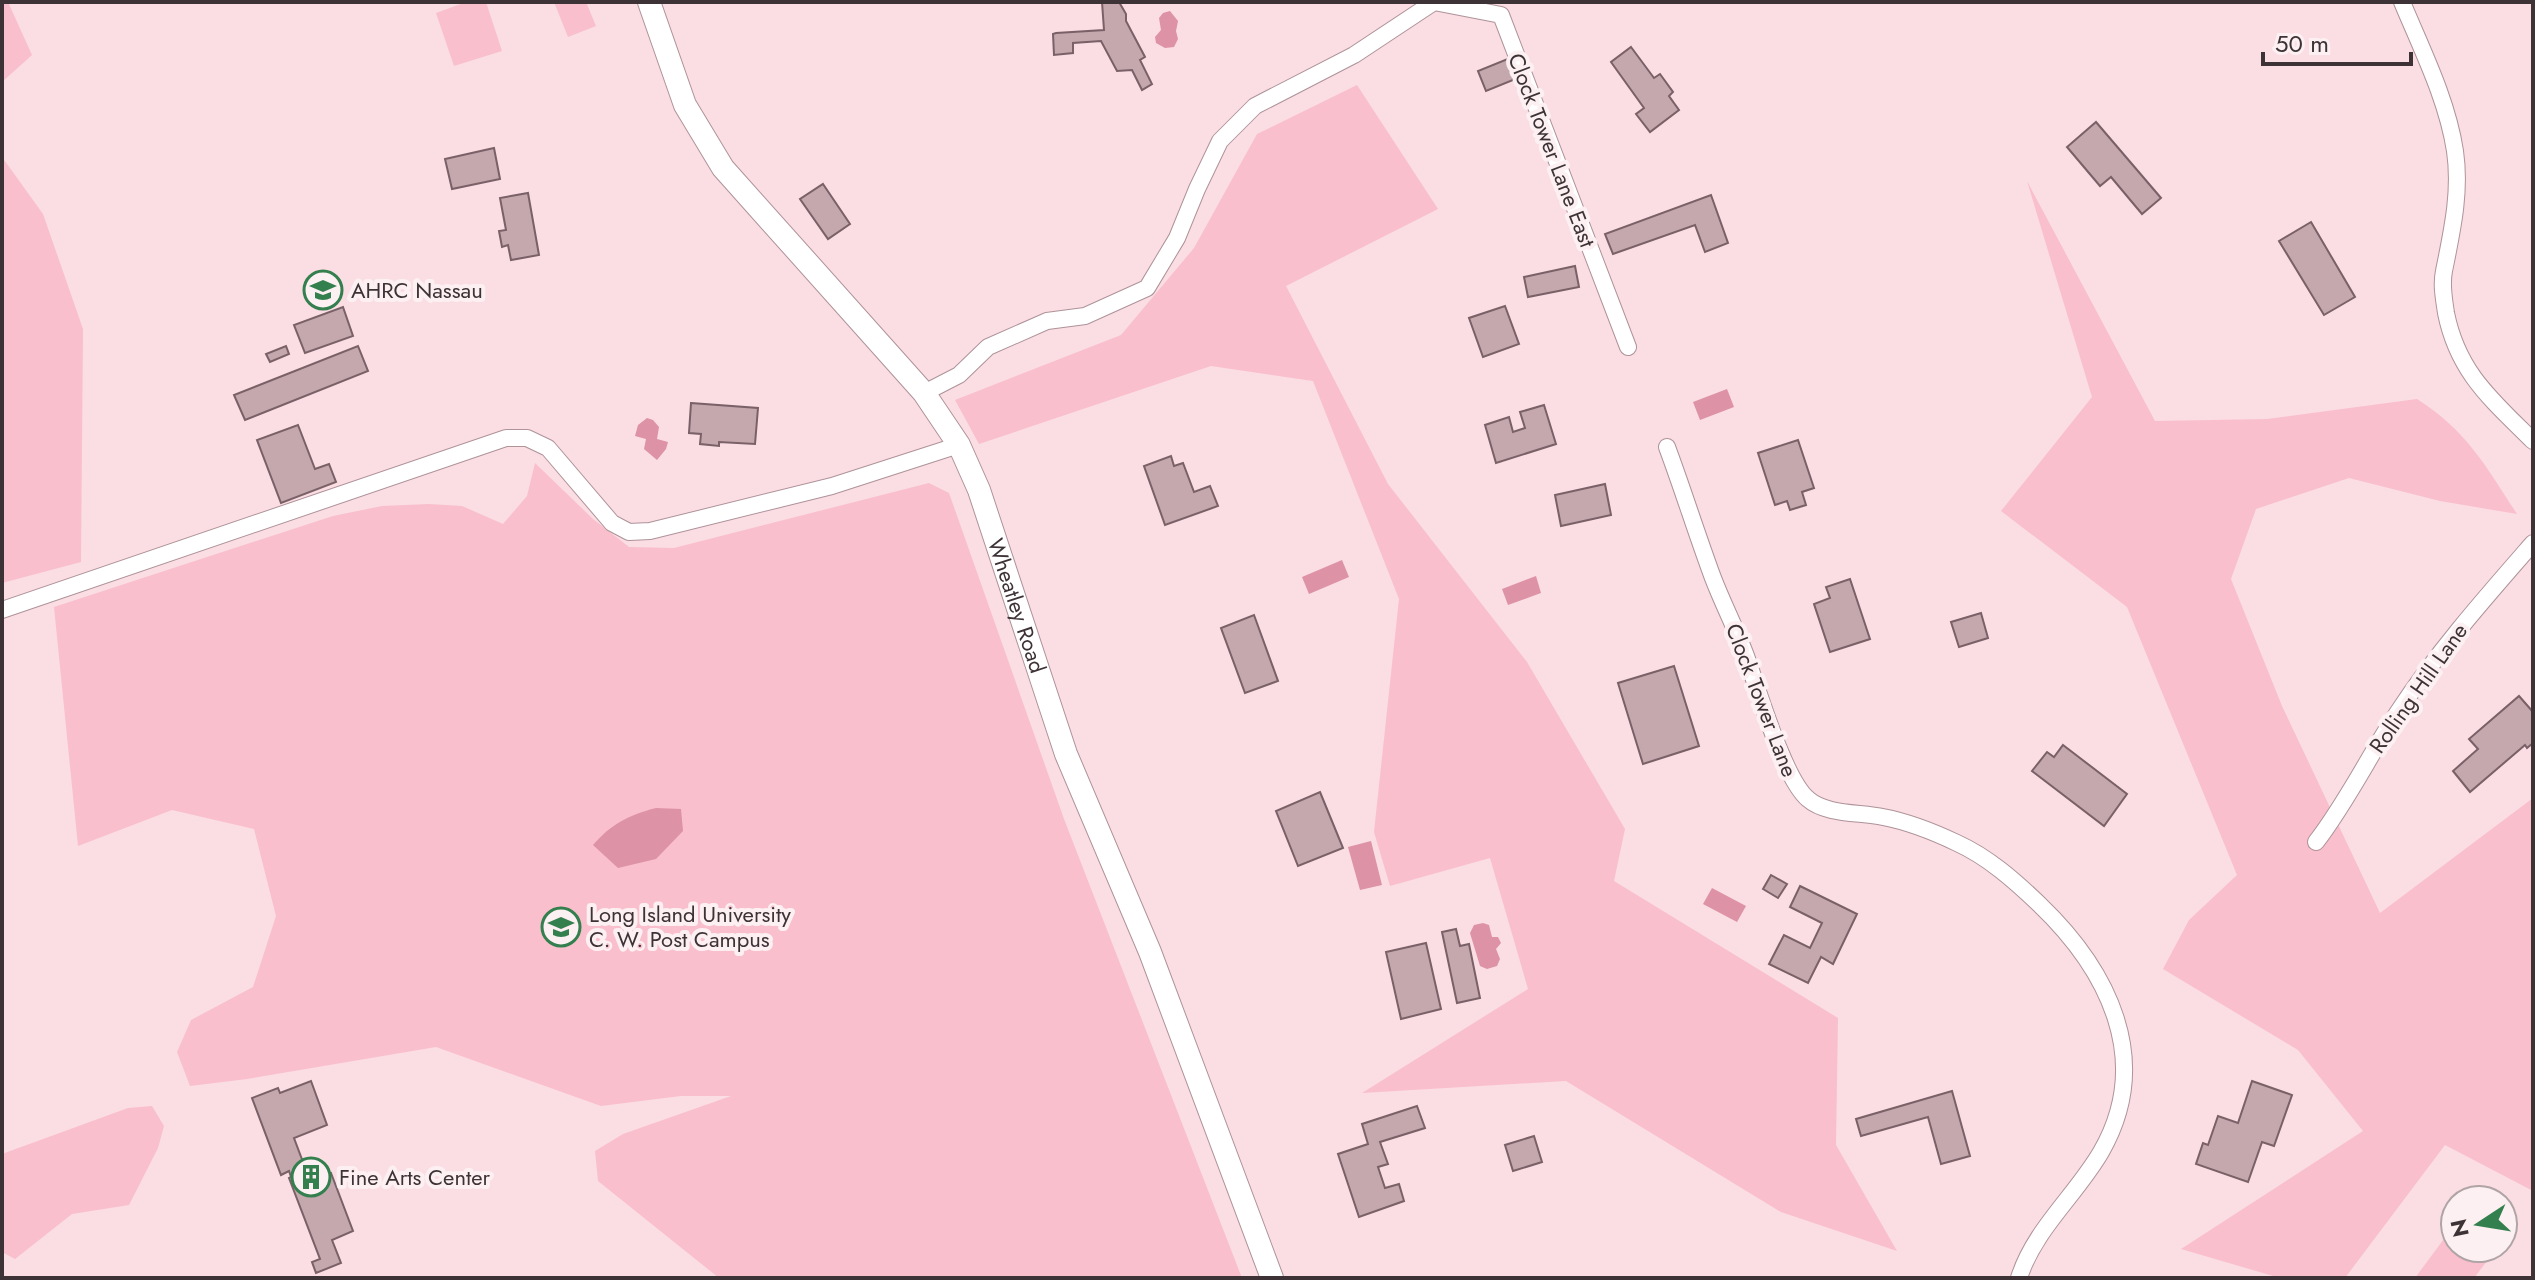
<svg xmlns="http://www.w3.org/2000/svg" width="2535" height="1280" viewBox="0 0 2535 1280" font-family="Jost,sans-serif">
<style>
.green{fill:#f9bfcd}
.water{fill:#dd92a6}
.building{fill:#c4a8ae;stroke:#7a6167;stroke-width:2}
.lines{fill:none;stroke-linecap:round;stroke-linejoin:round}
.street-casing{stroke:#ae9399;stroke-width:18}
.secondary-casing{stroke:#ae9399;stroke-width:24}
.street{stroke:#fff;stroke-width:16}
.secondary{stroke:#fff;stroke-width:22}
.labels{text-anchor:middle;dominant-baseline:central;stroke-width:8;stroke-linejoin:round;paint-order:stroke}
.street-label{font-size:22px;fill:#3d3235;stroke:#fcf0f2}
.poi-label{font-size:22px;fill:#3d3235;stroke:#fcf0f2;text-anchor:start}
</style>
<rect width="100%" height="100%" fill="#fbdde4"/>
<!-- green -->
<g class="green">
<path d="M2,2H8L32,55L2,82Z"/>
<path d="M466,2H486L502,51L454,66L436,13Z"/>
<path d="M554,2H586L596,26L568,37Z"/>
<path d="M1357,85L1438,209L1286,286L1388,484L1527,662L1625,829L1614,881L1838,1018L1836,1145L1897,1251L1781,1212L1566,1081L1362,1093L1528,989L1490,858L1390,886L1374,832L1399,599L1313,381L1211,366L979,444L955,400L1121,335L1194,248L1257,134Z"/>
<path d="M2,157L43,214L83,329L81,562L2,583Z"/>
<path d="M2027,181L2155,421L2267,419L2417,399C2468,432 2484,464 2517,514L2440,501L2349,478L2256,509L2231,579L2282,706L2380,913L2533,798V1191L2445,1145L2345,1278H2280L2181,1249L2363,1131L2298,1050L2163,969L2189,920L2237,875L2127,607L2001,511L2092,397Z"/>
<path d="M535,463L593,519L629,547L674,548L929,483L949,493L1064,819L1242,1278H719L598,1181L595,1151L623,1134L731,1096H681L601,1106L436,1047L247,1079L190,1086L177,1052L191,1020L253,987L276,916L254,829L172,810L78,846L54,607L333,516L382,506L429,504L462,506L503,524L527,496Z"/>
<path d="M152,1106L164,1126L158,1148L129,1205L72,1214L15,1259L2,1252V1154L128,1108Z"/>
<path d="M2455,1224V1248H2497L2474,1278H2415Z"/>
</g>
<!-- water -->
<g class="water">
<path d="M1170,11L1178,21L1176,31L1178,39L1174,47L1165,48L1156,43L1155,37L1161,30L1159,18L1163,13Z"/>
<path d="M1727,389L1734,407L1700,420L1693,402Z"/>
<path d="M647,418L653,420L659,427L657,439L668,442L666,449L657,460L644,449L646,439L635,436L638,425Z"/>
<path d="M1342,560L1349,577L1309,594L1302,577Z"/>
<path d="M1536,576L1541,593L1508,605L1502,589Z"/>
<path d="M656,808L681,809L683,831L656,859L618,868L593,845C611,824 629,815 656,808Z"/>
<path d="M1371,841L1382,885L1360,890L1348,847Z"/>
<path d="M1712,888L1746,906L1737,922L1703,904Z"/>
<path d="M1483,923L1489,925L1492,937H1498L1501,943L1496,949L1500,959L1497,966L1487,969L1480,966L1470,933L1474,925Z"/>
</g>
<!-- building -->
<g class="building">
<path d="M1102,2H1119L1126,14V21L1145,57L1140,60L1152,84L1142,90L1132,70L1117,71L1101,41L1073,43V53L1054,55L1053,34L1056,33L1104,30Z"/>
<path d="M1631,47L1654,78L1660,74L1673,92L1669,96L1679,110L1650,132L1636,114L1644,108L1611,62Z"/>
<path d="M1510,58L1518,78L1486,91L1478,71Z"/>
<path d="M2096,122L2161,198L2142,214L2111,177L2100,186L2067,147Z"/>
<path d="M494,148L500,179L452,189L445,159Z"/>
<path d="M823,184L850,224L828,239L800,199Z"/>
<path d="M528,193L539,255L511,260L508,245L502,247L499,231L506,230L500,198Z"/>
<path d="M1711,195L1728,243L1705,252L1695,225L1613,254L1605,234Z"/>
<path d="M2311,222L2355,297L2324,315L2279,241Z"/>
<path d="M1575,266L1579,287L1528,297L1524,277Z"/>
<path d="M1505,306L1519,344L1483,357L1469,318Z"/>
<path d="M343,307L353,336L305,353L294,325Z"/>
<path d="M286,346L289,354L270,362L266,354Z"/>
<path d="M358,346L368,371L245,420L234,395Z"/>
<path d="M691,403L758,408L755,444L719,442V446L700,444L701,434L689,433Z"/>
<path d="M1544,405L1556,444L1496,463L1485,425L1509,417L1513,432L1525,428L1520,412Z"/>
<path d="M298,425L315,469L329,464L336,482L281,503L257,440Z"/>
<path d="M1798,440L1814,488L1802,492L1806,505L1790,510L1787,501L1775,505L1758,453Z"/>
<path d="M1171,456L1174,466L1183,463L1194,492L1210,486L1218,506L1165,525L1144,466Z"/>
<path d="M1605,484L1611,515L1561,526L1555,495Z"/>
<path d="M1850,579L1870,639L1830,652L1814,604L1830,598L1826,587Z"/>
<path d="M1981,613L1988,638L1959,647L1951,622Z"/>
<path d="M1254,615L1278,681L1245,693L1221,628Z"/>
<path d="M1674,666L1699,746L1643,764L1618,683Z"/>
<path d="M2519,696L2533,712V743L2527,748L2525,745L2470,792L2453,771L2478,749L2469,739Z"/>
<path d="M2063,745L2127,794L2104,826L2032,771L2047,752L2054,757Z"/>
<path d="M1320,792L1343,848L1298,866L1276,811Z"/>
<path d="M1771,875L1787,884L1778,898L1763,889Z"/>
<path d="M1800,886L1857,914L1833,964L1821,957L1808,983L1769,964L1784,935L1810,948L1822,923L1790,907Z"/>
<path d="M1456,929L1460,946L1469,944L1480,998L1457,1003L1442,932Z"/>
<path d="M1426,943L1441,1009L1401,1019L1386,952Z"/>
<path d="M311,1081L327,1125L294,1138L306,1170L319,1165L324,1176L331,1173L353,1231L332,1240L341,1263L316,1273L312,1262L320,1259L289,1178L291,1177L289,1171L281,1175L252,1098L278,1088L280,1093Z"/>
<path d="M2252,1081L2292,1095L2274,1146L2262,1142L2248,1182L2196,1164L2203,1143L2208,1145L2218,1116L2238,1123Z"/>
<path d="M1952,1091L1970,1156L1941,1164L1928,1117L1861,1136L1856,1119Z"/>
<path d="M1417,1106L1425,1128L1380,1142L1388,1164L1378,1167L1385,1188L1399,1184L1404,1201L1359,1217L1338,1154L1368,1144L1362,1124Z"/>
<path d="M1534,1136L1542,1162L1513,1171L1505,1145Z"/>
</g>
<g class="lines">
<!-- street casing -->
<g class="street-casing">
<g id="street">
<path d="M1434,2L1501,15L1628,347"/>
<path d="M2402,2C2422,50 2447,99 2455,151C2461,192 2452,231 2444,271C2441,285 2444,299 2446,313C2458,373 2492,400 2533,441"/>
<path d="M924,393L959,375L988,347L1047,321L1085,316L1147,288L1177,238L1197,189L1220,141L1255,106L1354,55L1434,2"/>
<path d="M1667,447C1683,490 1697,535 1713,578C1723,604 1736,629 1746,656C1758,689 1784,779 1808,799C1826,815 1860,812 1883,817C1909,822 1934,832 1957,843C1988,857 2015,881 2039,904C2108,970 2154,1060 2101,1152C2076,1195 2034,1230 2019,1278"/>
<path d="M2,610L506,438H527L548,448L612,523L629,532L650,531L832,486L959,445"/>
<path d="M2316,842C2347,802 2370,754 2398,712C2438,651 2485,598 2533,543"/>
</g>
</g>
<!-- secondary casing -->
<g class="secondary-casing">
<g id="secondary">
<path id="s1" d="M649,2L685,105L723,168L924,393L959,445L979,490L1066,754L1150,952L1272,1278"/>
</g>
</g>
<!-- street -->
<use href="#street" class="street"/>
<!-- secondary -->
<use href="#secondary" class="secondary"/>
</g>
<!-- icons -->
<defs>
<g id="school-ring" transform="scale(2)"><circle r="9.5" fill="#fcf0f2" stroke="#337f4e" stroke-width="1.5"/><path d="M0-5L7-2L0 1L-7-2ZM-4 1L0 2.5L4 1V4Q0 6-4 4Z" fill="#337f4e"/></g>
<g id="university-ring" transform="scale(2)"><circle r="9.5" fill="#fcf0f2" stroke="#337f4e" stroke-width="1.5"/><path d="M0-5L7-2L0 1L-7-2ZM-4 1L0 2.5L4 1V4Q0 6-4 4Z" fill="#337f4e"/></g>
<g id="building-ring" transform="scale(2)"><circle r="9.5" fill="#fcf0f2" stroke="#337f4e" stroke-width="1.5"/><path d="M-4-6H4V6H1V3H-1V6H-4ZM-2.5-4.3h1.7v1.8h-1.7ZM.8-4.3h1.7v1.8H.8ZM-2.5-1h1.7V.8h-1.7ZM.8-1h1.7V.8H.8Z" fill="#337f4e"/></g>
</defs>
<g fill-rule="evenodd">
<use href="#school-ring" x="323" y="290"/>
<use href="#university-ring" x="561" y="927"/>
<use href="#building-ring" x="311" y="1177"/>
</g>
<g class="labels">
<!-- street labels -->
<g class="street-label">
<text transform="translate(1552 150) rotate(69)">Clock Tower Lane East</text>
<text stroke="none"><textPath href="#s1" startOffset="718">Wheatley Road</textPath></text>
<text transform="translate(2418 688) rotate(-55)">Rolling Hill Lane</text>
<text transform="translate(1762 700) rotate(69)">Clock Tower Lane</text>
</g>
<!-- poi labels -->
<g class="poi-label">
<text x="351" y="290">AHRC Nassau</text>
<text x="589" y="914">Long Island University<tspan x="589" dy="25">C. W. Post Campus</tspan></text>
<text x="339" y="1177">Fine Arts Center</text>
</g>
</g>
<!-- border -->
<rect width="2535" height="1280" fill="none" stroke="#3d3235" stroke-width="8"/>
<!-- north arrow -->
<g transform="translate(2479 1224) rotate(258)"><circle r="38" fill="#fcf0f2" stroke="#b0a4a6" stroke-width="2"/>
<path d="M0-6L14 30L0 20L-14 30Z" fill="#337f4e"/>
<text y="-12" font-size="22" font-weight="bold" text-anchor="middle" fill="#3d3235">N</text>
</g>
<!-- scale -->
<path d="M2263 52v12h148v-12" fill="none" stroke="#3d3235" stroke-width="4"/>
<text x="2275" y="52" font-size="24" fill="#3d3235" stroke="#fcf0f2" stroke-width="6" paint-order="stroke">50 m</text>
</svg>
